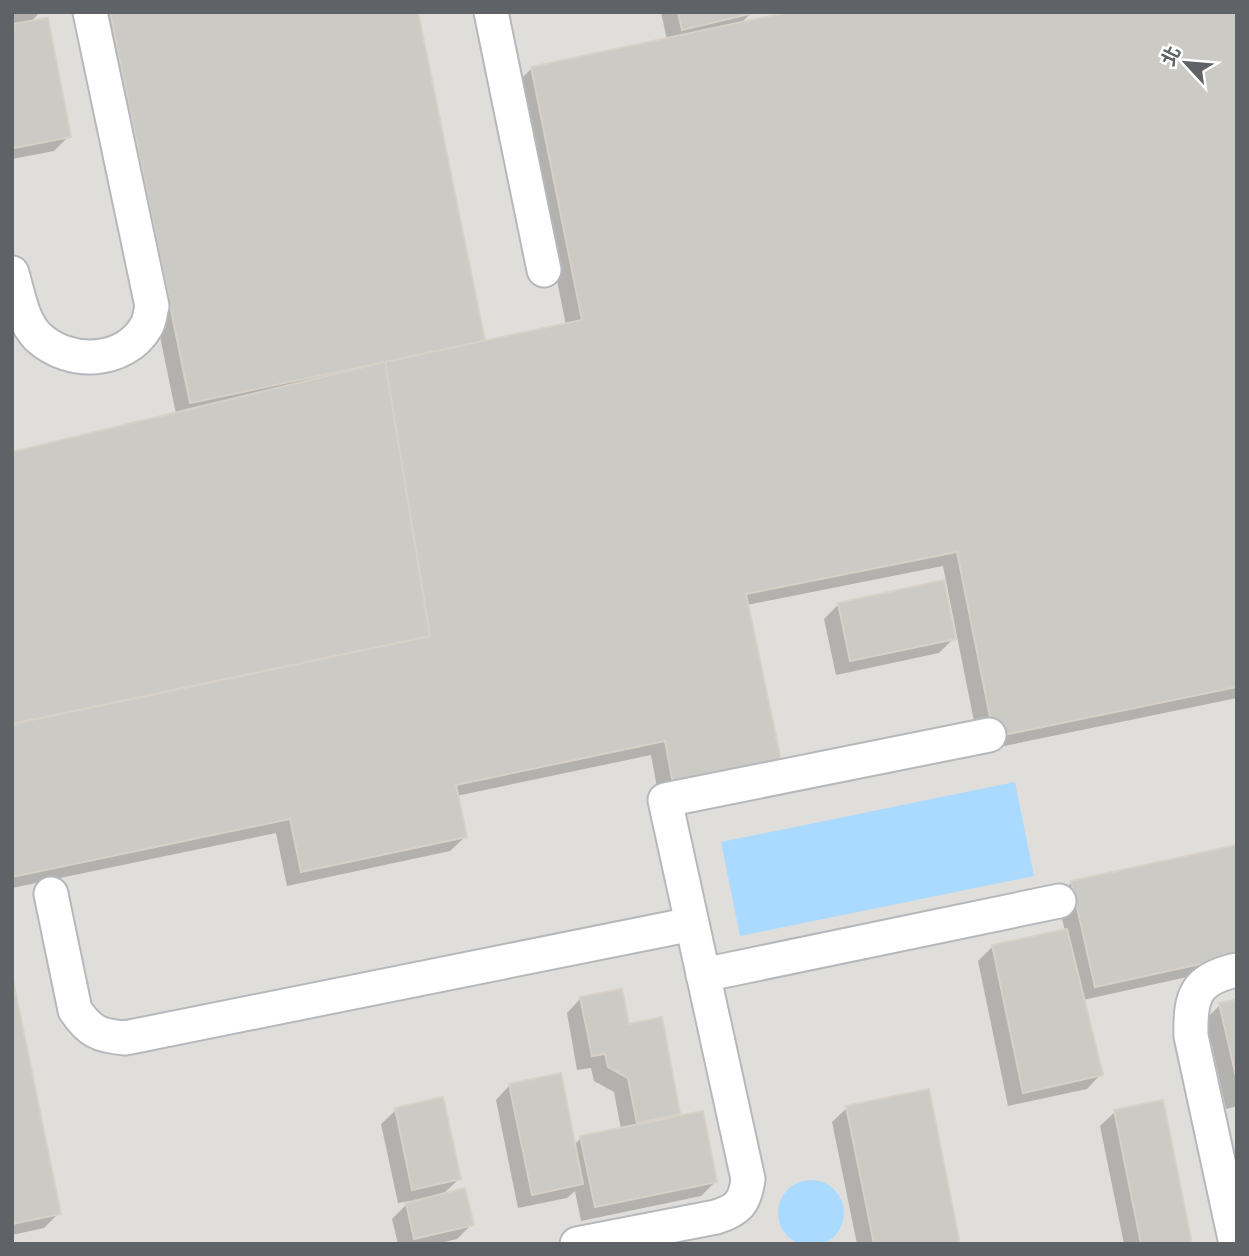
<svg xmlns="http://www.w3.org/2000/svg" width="1249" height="1256" viewBox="0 0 1249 1256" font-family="'Public Sans','Noto Sans TC',sans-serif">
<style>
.industrial{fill:#e0deda}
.water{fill:#aadaff}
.shadow{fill:#0003}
.building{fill:#cccac5;stroke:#d6d1c6;stroke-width:2}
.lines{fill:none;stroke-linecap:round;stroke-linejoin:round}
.minor-casing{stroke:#b5b8bc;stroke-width:37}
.minor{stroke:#fff;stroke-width:33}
</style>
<rect width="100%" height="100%" fill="#f1efe8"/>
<!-- industrial -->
<rect class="industrial" x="12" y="12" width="1225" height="1232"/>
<!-- water -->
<g class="water">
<path d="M1015,782L1034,876L740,936L721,842Z"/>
<circle cx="811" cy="1213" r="33"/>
</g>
<!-- shadow -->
<g class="shadow">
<path d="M12,12H40L30,23L69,136L54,151L12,159Z"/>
<path d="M93,12H416L484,343L566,325L517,83L532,68L667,40L661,12H752L740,24L1237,12V698L980,751L943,566L747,605L779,759L659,798L651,755L456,796L465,837L450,851L287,886L276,833L12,888V454L176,414Z"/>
<path d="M839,604L954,638L939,653L836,675L824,619Z"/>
<path d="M1072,882L1237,966L1083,1000L1101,1074L1087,1089L1008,1106L978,961L993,946L1065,931L1057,897Z"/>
<path d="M12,984L59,1213L44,1228L12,1235Z"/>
<path d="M581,998L628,1026L660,1019L679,1117L715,1182L701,1196L581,1221L575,1191L567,1198L518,1208L496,1100L510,1085L574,1145L581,1138L621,1129L614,1092L594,1081L591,1068L577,1070L567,1013Z"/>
<path d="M1237,1001V1106L1226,1109L1206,1019L1220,1005Z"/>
<path d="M847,1108L959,1244H857L832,1122Z"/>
<path d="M396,1110L459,1179L442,1195L472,1224L457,1239L436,1244H398L392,1219L410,1201L398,1203L381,1124Z"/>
<path d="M1115,1112L1190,1244H1124L1100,1126Z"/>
</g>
<!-- building -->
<g class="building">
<path d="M110,12H418L485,341L190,403Z"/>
<path d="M678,12H753L754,13L682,30Z"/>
<path d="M789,12H1237V687L994,737L957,552L746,594L781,760L673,784L665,741L456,785L467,837L301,872L290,819L12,877V724L430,636L385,362L582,320L531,67Z"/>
<path d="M48,18L71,137L14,148L12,141V24Z"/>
<path d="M385,362L430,636L12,724V452Z"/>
<path d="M944,580L956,639L850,661L838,603Z"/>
<path d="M1237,845V956L1095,987L1071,881Z"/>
<path d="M1067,929L1103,1075L1023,1093L992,945Z"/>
<path d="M12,975L61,1214L12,1224Z"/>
<path d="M622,989L629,1024L662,1017L680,1114L637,1123L628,1078L608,1067L605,1054L592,1056L580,997Z"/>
<path d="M1237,999V1081L1219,1003Z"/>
<path d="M561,1073L583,1184L532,1195L509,1084Z"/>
<path d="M929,1089L960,1244H874L846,1106Z"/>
<path d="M443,1097L461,1179L412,1190L395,1108Z"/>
<path d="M1163,1100L1192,1244H1141L1114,1110Z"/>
<path d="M703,1111L717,1182L595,1207L580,1136Z"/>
<path d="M465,1188L474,1225L414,1239L406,1203Z"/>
</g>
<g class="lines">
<!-- minor casing -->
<g class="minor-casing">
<g id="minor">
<path d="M491,12L544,270"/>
<path d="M12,273C18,294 22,321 38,337C69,366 124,364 146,327C150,321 150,313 152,306L90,12"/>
<path d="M51,894L75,1010C89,1031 99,1036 125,1038L692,924"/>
<path d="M703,975L1059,901"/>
<path d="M577,1244L716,1217C738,1210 745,1203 748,1179L665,800L989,735"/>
<path d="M1236,1244L1191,1036C1190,996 1195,979 1237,970"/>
</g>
</g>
<!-- minor -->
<use href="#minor" class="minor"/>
</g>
<!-- border -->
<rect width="1249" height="1256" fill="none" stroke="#5f6368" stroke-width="28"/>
<!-- north arrow -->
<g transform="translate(1186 63) rotate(296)" stroke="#ffffff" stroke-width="5" paint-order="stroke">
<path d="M0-5L12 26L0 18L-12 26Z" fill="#5f6368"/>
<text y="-10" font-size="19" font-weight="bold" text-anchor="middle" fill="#5f6368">北</text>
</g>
</svg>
